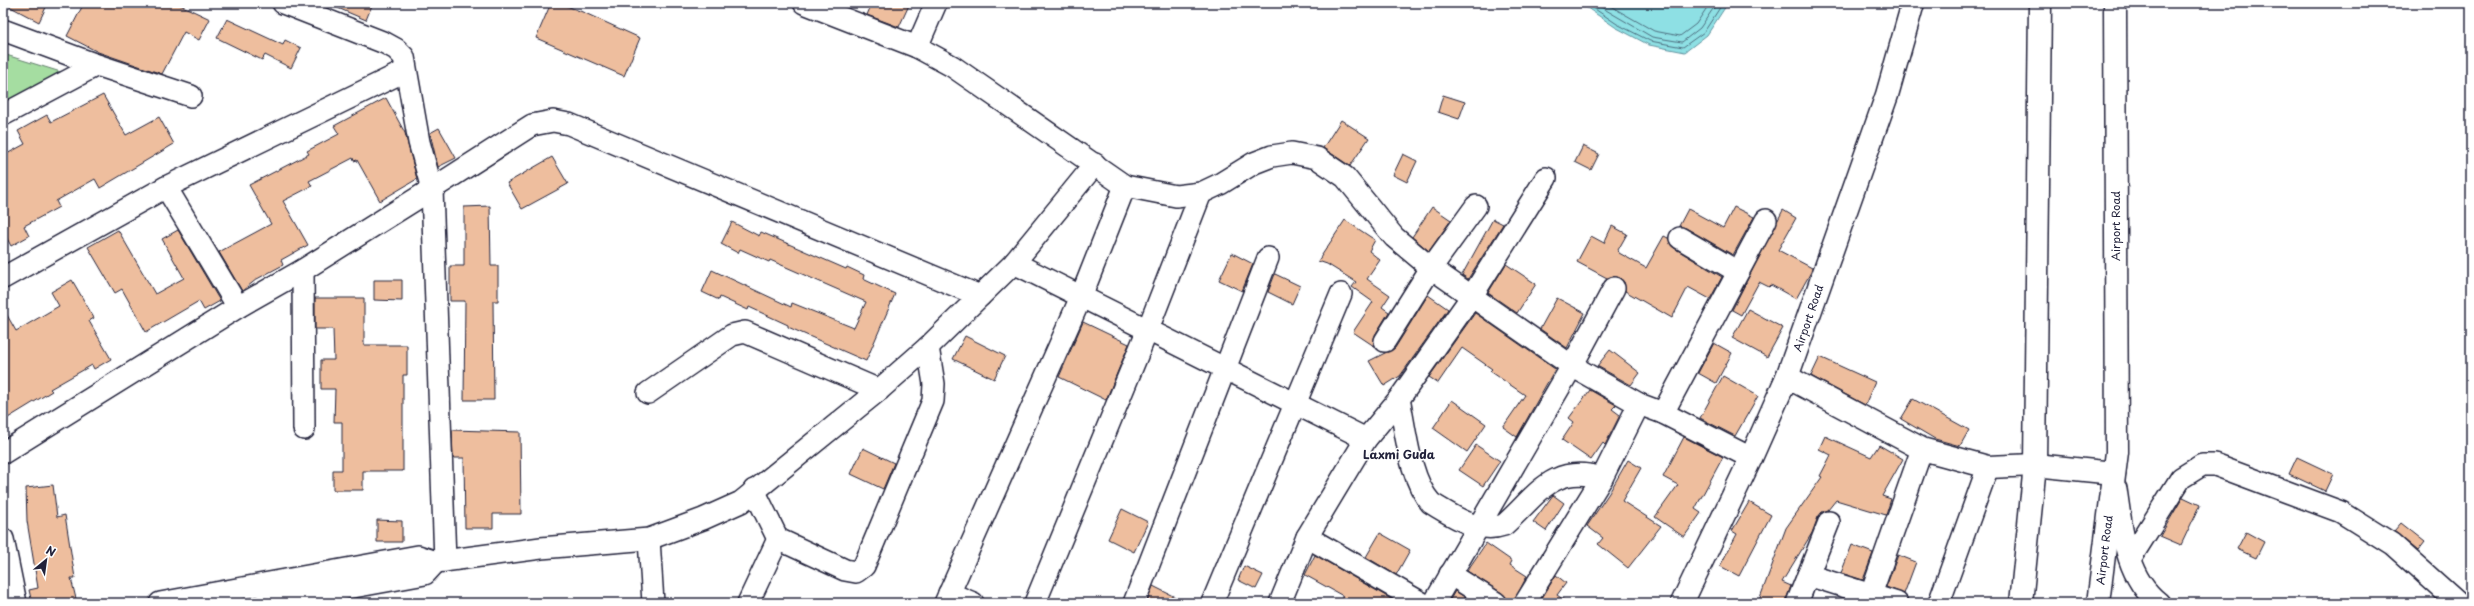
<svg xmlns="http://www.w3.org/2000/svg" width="2474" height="606" viewBox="0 0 2474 606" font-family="'Playpen Sans',sans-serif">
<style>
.green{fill:#a5dda1;stroke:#64806e}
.water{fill:#8ee0e4;stroke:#6394a0}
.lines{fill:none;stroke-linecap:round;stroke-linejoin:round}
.shore{stroke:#4d6e7f;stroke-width:1}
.building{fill:#eebe9e;stroke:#22223b}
.minor-casing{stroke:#22223b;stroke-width:24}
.tertiary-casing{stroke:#22223b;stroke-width:25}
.secondary-casing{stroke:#22223b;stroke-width:25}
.minor{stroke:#fff;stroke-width:21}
.tertiary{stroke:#fff;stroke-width:22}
.secondary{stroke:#fff;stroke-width:22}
.labels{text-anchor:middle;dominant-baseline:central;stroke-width:3;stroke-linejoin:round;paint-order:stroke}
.street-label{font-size:11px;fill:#22223b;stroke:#fff}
.neighbourhood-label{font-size:12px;font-weight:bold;fill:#22223b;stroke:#fff}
</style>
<rect width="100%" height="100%" fill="#fff"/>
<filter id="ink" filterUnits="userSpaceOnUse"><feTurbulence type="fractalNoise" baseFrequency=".025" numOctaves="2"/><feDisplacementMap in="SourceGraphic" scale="8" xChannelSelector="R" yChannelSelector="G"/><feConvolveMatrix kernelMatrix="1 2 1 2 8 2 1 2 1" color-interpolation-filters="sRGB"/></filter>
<g filter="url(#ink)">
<!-- green -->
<path class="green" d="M3,54L80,78L3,117Z"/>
<!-- water -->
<path class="water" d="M1580,3H1728L1707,35L1685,52L1649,45L1615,27Z"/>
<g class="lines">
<!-- shore -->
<g class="shore">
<path d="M1586,3L1617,24L1650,41L1683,47L1704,32L1723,3"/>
<path d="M1594,3L1652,37L1682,42L1700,28L1717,3"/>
<path d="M1605,3L1654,31L1680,36L1696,24L1710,3"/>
</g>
</g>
<!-- building -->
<g class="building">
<path d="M3,3H48L39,22Z"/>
<path d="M84,3H176L210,19L199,40L184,32L162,74L98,52L67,36Z"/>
<path d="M326,3H373L366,20Z"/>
<path d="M551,3H559L585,13L640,38L624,76L536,38Z"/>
<path d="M872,3H910L899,27L867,15Z"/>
<path d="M227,19L283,45L285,40L301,48L291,68L265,55L262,60L217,38Z"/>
<path d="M103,95L126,135L159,117L174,144L100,188L95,179L56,201L59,207L24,226L29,236L11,246L3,231V156L25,144L18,131L47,115L51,122Z"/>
<path d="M1443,95L1465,102L1459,119L1438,112Z"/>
<path d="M386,98L405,133L417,179L380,201L357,160L354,161L353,158L309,181L312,186L283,201L308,245L281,260L283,265L257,279L242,291L219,252L271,224L249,185L309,154L307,151L339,134L334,126Z"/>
<path d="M1341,120L1369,138L1350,166L1323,148Z"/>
<path d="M439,128L456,158L438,167L430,133Z"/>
<path d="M1583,146L1599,154L1591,170L1575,162Z"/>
<path d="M1403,154L1417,161L1407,182L1393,175Z"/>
<path d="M552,157L568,184L522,209L507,183Z"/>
<path d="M490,206L491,266H498V301H493L494,400H464L465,301H450V266H464V207Z"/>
<path d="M1432,207L1451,220L1429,251L1412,237Z"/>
<path d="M1734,207L1754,217L1733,255L1686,228L1679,226L1688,209L1723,228Z"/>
<path d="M1783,210L1796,218L1778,250L1812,268L1811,272L1796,299L1771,285L1769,287L1759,282L1741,315L1732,310Z"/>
<path d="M1493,219L1503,224L1468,279L1462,275Z"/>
<path d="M1345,220L1375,240L1369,251L1380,260L1367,279L1390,295L1382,307L1389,312L1375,335L1374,346L1353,332L1373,302L1352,287L1356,282L1327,264L1318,261Z"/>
<path d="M732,222L759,236L761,232L846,269L847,267L864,275L863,279L895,294L866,361L788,327V325L749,307L748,310L720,297L719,300L702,292L712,270L791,307L792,303L854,328L866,302L770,260L769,262L740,249L738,253L721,244Z"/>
<path d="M1612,226L1627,234L1618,250L1619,253L1646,268L1664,236L1668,238L1674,248L1722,277L1710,299L1688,287L1672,318L1625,291L1624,282L1620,278L1613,276L1607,278L1577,262L1591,236L1604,243Z"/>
<path d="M118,230L155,294L184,278L162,239L178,230L220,301L204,310L199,301L146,332L122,289L115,293L88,247Z"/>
<path d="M1232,253L1253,264L1242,291L1219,280Z"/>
<path d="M1506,264L1536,284L1517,313L1488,293Z"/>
<path d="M1275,274L1300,286L1292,304L1268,292Z"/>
<path d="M72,280L94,318L89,321L111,359L94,369L92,365L50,389L52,391L3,421V308L16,331L59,306L51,292Z"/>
<path d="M374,280H402V301L374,300Z"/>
<path d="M1428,295L1448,309L1400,376L1384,386L1369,361L1395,348Z"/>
<path d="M315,298H364V345H407V375H403V471H363V490H333V470H342V422H334L335,389H321V360H334L333,329H315Z"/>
<path d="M1557,298L1585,313L1567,348L1540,329Z"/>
<path d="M1748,309L1783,328L1767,357L1732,338Z"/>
<path d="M1475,313L1555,369L1517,437L1503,427L1525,395L1490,371L1492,369L1462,348L1438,383L1429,377Z"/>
<path d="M1083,322L1129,344L1106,400L1059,377Z"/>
<path d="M965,336L1005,356L994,379L953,359Z"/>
<path d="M1714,343L1732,353L1716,383L1698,373Z"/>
<path d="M1610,350L1640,373L1631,385L1597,366Z"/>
<path d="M1820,357L1875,382L1865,405L1811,376Z"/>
<path d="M1723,376L1758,396L1735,436L1700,418Z"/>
<path d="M1590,390L1616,405L1612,409L1620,415L1605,445L1603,443L1591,460L1562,440L1574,422L1569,418Z"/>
<path d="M1913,399L1969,430L1960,446L1935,439L1901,419Z"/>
<path d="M1452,400L1486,424L1467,452L1433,428Z"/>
<path d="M452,430L520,432L521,514H493V528H465L464,458H453Z"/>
<path d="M1825,436L1871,457L1879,445L1903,459L1882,496L1891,499L1886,515L1836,500L1828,510L1822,512L1818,517L1812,533L1782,582L1791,586L1785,603H1758L1786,528L1822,477L1820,476L1831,455L1819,449Z"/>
<path d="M1684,437L1723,457L1695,509L1701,513L1684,537L1655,517L1678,485L1663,477Z"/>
<path d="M1476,445L1500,461L1483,486L1459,470Z"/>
<path d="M863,448L894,463L883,489L851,474Z"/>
<path d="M2297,457L2333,474L2325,491L2289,474Z"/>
<path d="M1628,460L1641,468L1622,501L1661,526L1628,568L1598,544L1603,538L1587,526L1609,493Z"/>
<path d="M53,485L57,517L65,515L75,578H71L77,603H32L29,590L38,588L27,521L26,488Z"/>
<path d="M1553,495L1564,503L1546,531L1533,522Z"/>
<path d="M2183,497L2200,505L2181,545L2160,536Z"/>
<path d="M1749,502L1771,515L1739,576L1720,566L1737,534L1732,531Z"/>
<path d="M1122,509L1148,522L1134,552L1108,539Z"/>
<path d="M377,520L402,521V542H377Z"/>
<path d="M2401,523L2425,542L2418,551L2394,531Z"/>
<path d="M2246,532L2264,542L2256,558L2237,549Z"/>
<path d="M1380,533L1410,550L1396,575L1366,557Z"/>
<path d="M1486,543L1512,561L1510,565L1527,576L1513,603H1508L1502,593L1467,571Z"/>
<path d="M1852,545L1873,553L1863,580L1841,573Z"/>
<path d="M1315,555L1398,603H1339L1343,596L1305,575Z"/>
<path d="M1898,555L1916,562L1904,594L1886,587Z"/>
<path d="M1244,566L1263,575L1256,589L1238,580Z"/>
<path d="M1556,575L1566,583L1557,595L1568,603H1539Z"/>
<path d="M1153,586L1187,603H1147Z"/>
<path d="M1455,591L1474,603H1448Z"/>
</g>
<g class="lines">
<!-- minor casing -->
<g class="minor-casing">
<g id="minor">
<path d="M804,3L917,47L952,66L1125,186L1176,196L1201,193L1220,184L1254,163L1272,156L1292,153L1317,158L1345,177L1394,237L1431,268L1572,366L1639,404L1663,413L1751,458"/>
<path d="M3,30L97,65L191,96"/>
<path d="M917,47L936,3"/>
<path d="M3,115L97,65"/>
<path d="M166,187L238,307"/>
<path d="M1680,238L1738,272"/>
<path d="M1014,263L1366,439"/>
<path d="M303,270L304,429"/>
<path d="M3,278L166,187L405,71"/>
<path d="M1385,341L1431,268L1476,206"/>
<path d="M648,393L732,335L745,332L879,390"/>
<path d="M1399,399C1406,431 1409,478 1431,503C1453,516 1478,534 1504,525C1537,496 1552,463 1602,478"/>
<path d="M1663,413L1766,220"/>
<path d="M3,453L238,307L303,270L432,189L419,142L404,57L396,49L385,43L283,3"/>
<path d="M2116,489C2122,529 2125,577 2159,603"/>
<path d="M754,490L778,539L845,570L856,572L864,566L933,401L934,384L928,347"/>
<path d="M1307,537L1422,603"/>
<path d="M3,539L16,603"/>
<path d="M649,539L653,603"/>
<path d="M2130,559L2181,478L2202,465H2215L2341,512L2392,544L2458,603"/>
<path d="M445,561L432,189L532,125L553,121L569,124L980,296"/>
<path d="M1450,574L1496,603"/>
<path d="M1808,575L1897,603"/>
<path d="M949,593L973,603"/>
<path d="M160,603L418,556L436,562L541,548L649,539L703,519L741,502L879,390L928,347L1014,263L1095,164"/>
<path d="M265,603L425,574L436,562"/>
<path d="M748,603L778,539"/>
<path d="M945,603L1081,297L1125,186"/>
<path d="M1035,603L1148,329L1201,193"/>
<path d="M1134,603L1268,258"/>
<path d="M1212,603L1341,294"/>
<path d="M1280,603L1307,537L1366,439L1399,399L1472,296L1546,178"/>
<path d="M1434,603L1572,366L1614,288"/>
<path d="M1525,603L1602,478L1639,404"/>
<path d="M1797,603L1829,522"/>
<path d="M1868,603L1922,449"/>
<path d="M1939,603L1988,467"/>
</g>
</g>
<!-- tertiary casing -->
<g class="tertiary-casing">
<g id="tertiary">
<path d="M1787,377L1922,449L1988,467L2035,465L2114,473"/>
<path d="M1682,603L1751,458L1787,377L1887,95L1913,3"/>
</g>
</g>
<!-- secondary casing -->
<g class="secondary-casing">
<g id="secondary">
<path d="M2021,603L2035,465L2040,3"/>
<path d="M2098,603L2117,452L2115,3"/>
</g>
</g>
<!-- minor -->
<use href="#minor" class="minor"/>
<!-- tertiary -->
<use href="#tertiary" class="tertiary"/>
<!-- secondary -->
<use href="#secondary" class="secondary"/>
</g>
</g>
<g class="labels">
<!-- street labels -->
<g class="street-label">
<text transform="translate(2115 226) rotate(-90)">Airport Road</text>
<text transform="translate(1808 318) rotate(-71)">Airport Road</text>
<text transform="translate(2104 550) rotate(-83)">Airport Road</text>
</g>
<!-- neighbourhood labels -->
<g class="neighbourhood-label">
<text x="1399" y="454">Laxmi Guda</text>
</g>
</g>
<!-- margin -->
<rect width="2474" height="606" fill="none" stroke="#fff" stroke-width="16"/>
<rect x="8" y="8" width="2458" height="590" fill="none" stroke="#22223b" stroke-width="1.5" filter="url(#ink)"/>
<!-- north arrow -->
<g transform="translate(46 560) rotate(29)" stroke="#ffffff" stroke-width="3" paint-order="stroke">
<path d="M0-3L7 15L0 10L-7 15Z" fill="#22223b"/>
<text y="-6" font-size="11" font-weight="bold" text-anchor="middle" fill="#22223b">N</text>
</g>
</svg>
